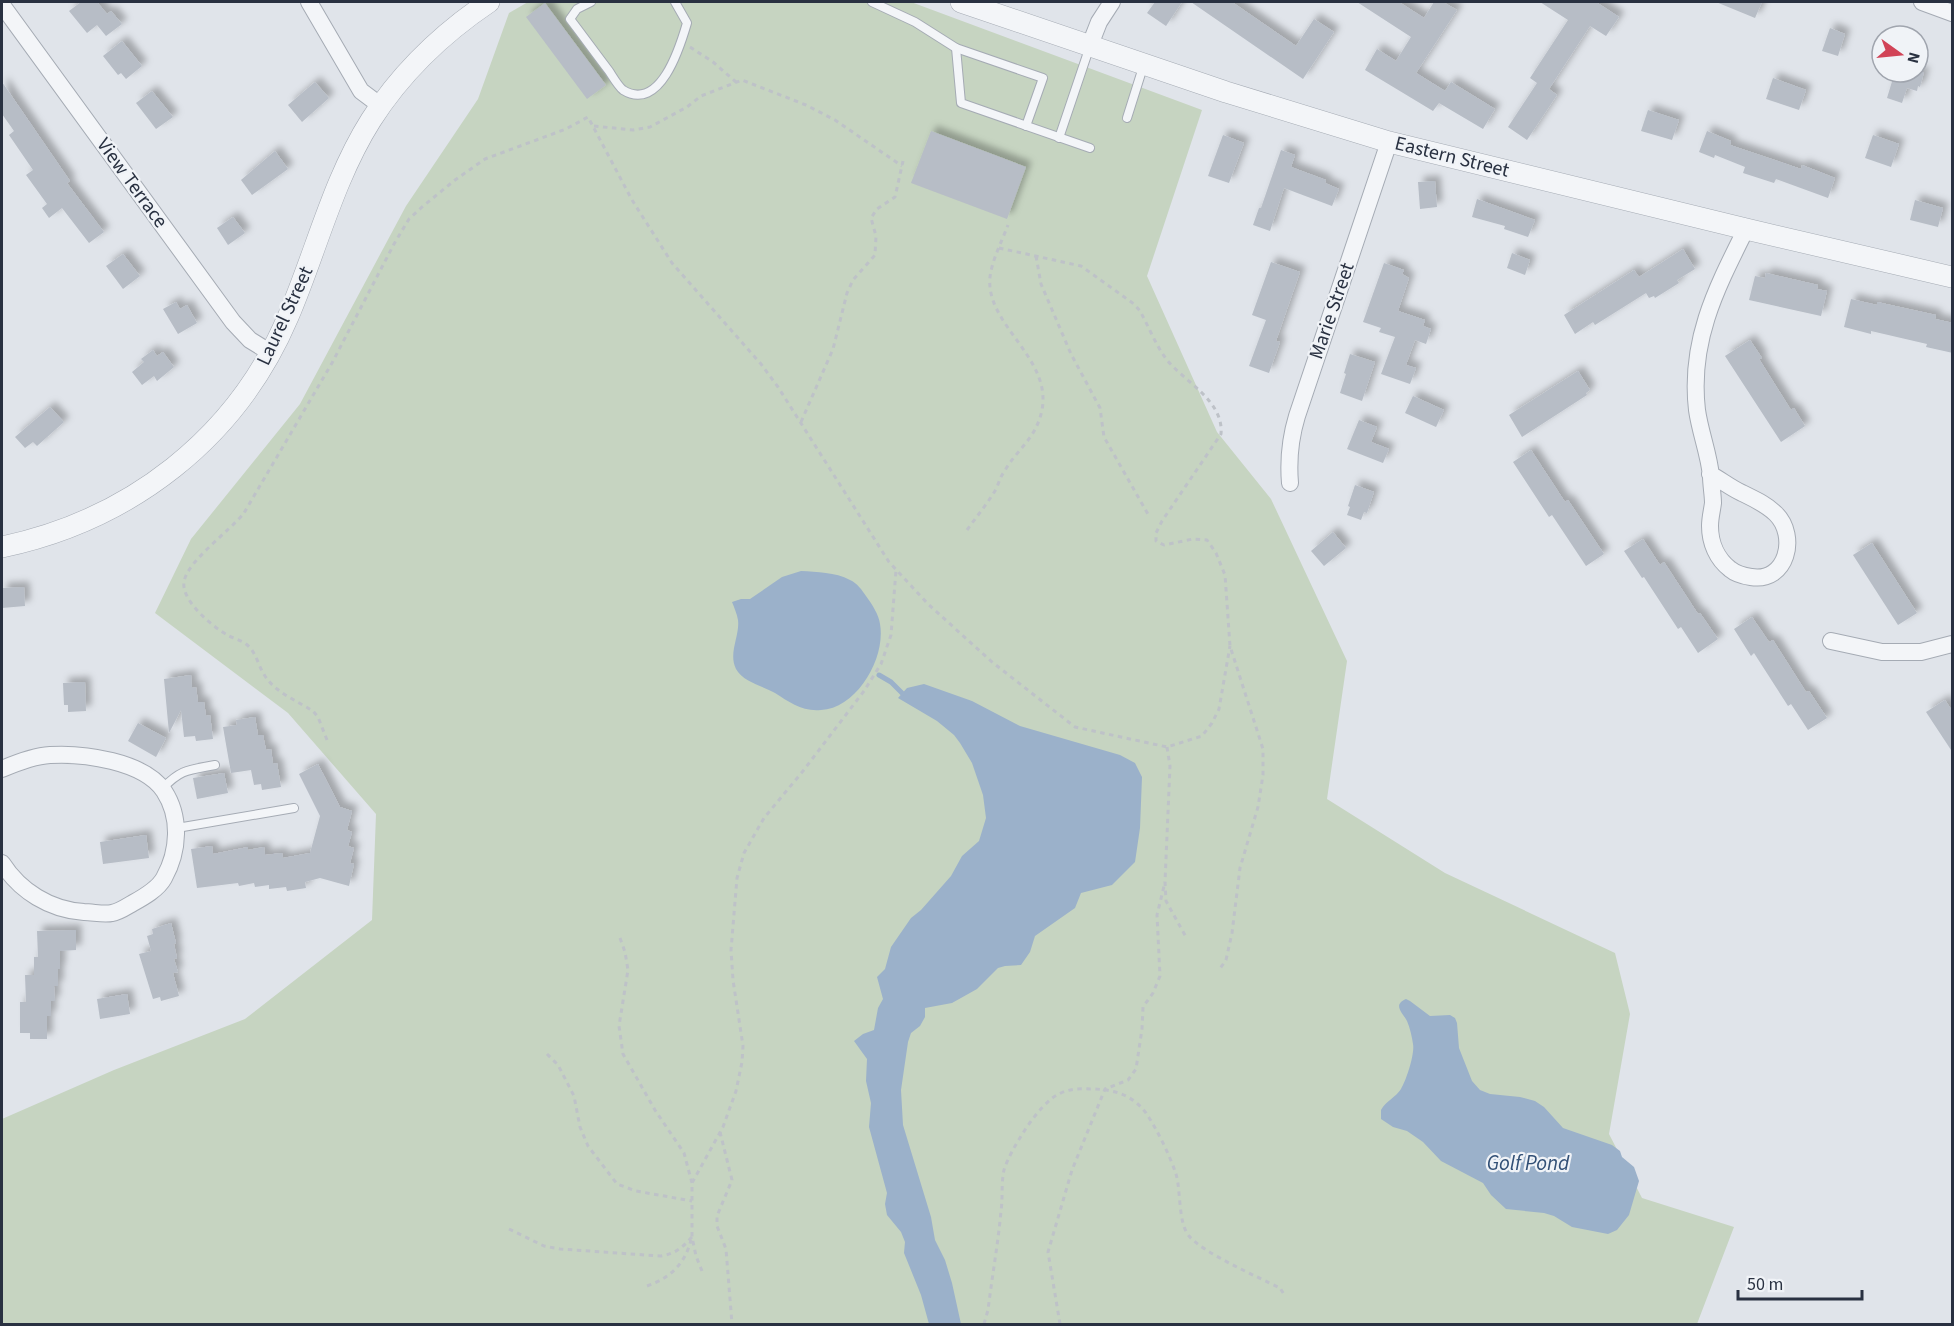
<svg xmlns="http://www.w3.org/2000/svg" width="1954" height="1326" viewBox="0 0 1954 1326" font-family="'Source Sans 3',sans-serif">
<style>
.green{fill:#c6d4c1}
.water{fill:#9bb1ca}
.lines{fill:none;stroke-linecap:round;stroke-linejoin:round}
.stream{stroke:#9bb1ca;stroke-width:5}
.building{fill:#b7bdc6;filter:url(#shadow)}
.service-casing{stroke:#a5abb4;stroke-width:10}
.minor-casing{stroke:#a5abb4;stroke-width:18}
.tertiary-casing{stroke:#a5abb4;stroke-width:22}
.path{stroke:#bec2c8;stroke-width:3;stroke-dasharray:4.5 4.5;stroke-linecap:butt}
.service{stroke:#f3f5f8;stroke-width:8}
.minor{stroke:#f3f5f8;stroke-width:16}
.tertiary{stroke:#f3f5f8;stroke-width:21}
.labels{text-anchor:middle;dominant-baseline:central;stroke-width:4.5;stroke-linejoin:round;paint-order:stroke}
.street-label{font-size:20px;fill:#293141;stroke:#f0f3f7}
.water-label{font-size:21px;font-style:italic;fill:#325076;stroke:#f0f3f7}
</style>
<defs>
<filter id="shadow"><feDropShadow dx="5.5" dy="-5.5" stdDeviation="3" flood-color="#0004"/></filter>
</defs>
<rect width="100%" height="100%" fill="#e0e4ea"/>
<!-- green -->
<path class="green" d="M528,2H911L1202,110L1147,276L1217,432L1271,499L1347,661L1327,799L1445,873L1615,953L1630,1014L1609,1134L1642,1198L1734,1227L1697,1324H2V1119L114,1070L245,1019L372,920L376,814L288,713L155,613L191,539L300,404L406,206L478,99L509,13Z"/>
<!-- water -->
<g class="water">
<path d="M801,571C817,572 835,572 850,580C857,583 862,590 866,596C872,604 879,615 880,624C886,658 857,708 821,710C803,712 789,702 775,693C763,686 743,682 736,669C728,653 740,636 738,620C737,614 734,607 732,602L741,599H750L782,577Z"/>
<path d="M924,684L972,701L1020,726L1120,755L1135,763L1142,777L1140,828L1135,862L1112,885L1081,893L1075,908L1035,936L1030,952L1021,965L1005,966L998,968L977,989L952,1003L925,1008V1017L920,1026L911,1033L908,1042L901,1090L903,1125L931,1217L935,1240L945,1260L952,1283L961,1324H929L921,1295L904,1253L905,1242L901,1232L887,1215L885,1204L887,1193L869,1127L871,1103L866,1081L867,1059L854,1041L863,1034L874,1030L878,1008L883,999L877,977L885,969L891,947L911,918L921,910L951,876L962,856L979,841L986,818L983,795L972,763L960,743L954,735L937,721L898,698L907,688Z"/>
<path d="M1406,999L1410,1001L1430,1016L1450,1015L1455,1018L1457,1023L1459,1048L1472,1081L1480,1090L1490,1094L1520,1097L1535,1101L1544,1107L1563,1128L1612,1145L1620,1151L1622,1157L1634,1167L1639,1181L1629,1215L1617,1230L1608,1234L1572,1227L1554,1216L1544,1213L1506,1209L1491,1195L1483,1183L1441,1161L1423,1142L1407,1131L1393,1127L1381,1119V1110C1386,1101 1396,1097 1401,1089C1406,1081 1415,1054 1413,1044C1412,1037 1410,1028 1407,1021C1403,1013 1392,1005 1406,999Z"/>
</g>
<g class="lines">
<!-- stream -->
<path class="stream" d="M879,675L891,682L902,693"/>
</g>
<!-- building -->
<g class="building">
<path d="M81,2H97L107,14L111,11L122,24L106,36L97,25L87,33L69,11Z"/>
<path d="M1155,2H1182L1166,26L1147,13Z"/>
<path d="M1191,2H1232L1296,46L1314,19L1334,32L1303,79Z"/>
<path d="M1357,2H1399L1424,18L1434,2H1443L1457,10L1416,73L1445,91L1451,82L1495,109L1483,129L1439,103L1433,111L1365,70L1377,49L1396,61L1411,37Z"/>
<path d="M1540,2H1596L1619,17L1606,36L1590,26L1549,89L1557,95L1527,140L1508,127L1537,83L1530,78L1568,20Z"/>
<path d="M1716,2H1762L1755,18Z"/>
<path d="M545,3L606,85L587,99L526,17Z"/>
<path d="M1830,28L1845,34L1838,56L1822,51Z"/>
<path d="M122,41L142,66L126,79L121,73L118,75L103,56Z"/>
<path d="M1899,72H1924L1920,87L1918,86L1917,91L1907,88L1902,103L1887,98L1894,75L1898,76Z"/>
<path d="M1773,78L1806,90L1799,110L1766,99Z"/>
<path d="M2,82L70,181L67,183L104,232L89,243L62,208L49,218L42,208L47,204L26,175L33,170L9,135L14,131L2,114Z"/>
<path d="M315,82L329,98L302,122L288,105Z"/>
<path d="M152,91L173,117L156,129L136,103Z"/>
<path d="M1648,110L1679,120L1672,140L1641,131Z"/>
<path d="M931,131L1026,167L1007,219L911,183Z"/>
<path d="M1707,131L1731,141L1730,145L1801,169L1802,165L1835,178L1828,198L1776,179L1774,183L1743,173L1745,167L1715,155L1714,158L1699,152Z"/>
<path d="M1223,135L1244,143L1229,183L1208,176Z"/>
<path d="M1873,135L1899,144L1891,167L1865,158Z"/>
<path d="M1281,150L1295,155L1291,167L1326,180L1325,183L1339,189L1332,206L1284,188L1270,231L1253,225L1259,208H1261Z"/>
<path d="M275,151L288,169L252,195L241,180Z"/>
<path d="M1435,181L1437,207L1420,209L1418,182Z"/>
<path d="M1477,199L1535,220L1528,237L1504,229L1505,226L1472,217Z"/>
<path d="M1915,200L1943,208L1938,227L1910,220Z"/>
<path d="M233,217L245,233L228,245L217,228Z"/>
<path d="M1683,249L1695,269L1677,280L1679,283L1655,298L1654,296L1649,298L1646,293L1595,325L1593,322L1575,334L1564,315L1634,270L1639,277Z"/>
<path d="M1512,253L1530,260L1525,275L1507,268Z"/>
<path d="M123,254L140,276L123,289L106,266Z"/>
<path d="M1271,262L1300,272L1276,341L1280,342L1269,373L1249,366L1266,320L1252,315Z"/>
<path d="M1384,263L1404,270L1402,274L1409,278L1398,311L1425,320L1423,326L1431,329L1426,344L1415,340L1406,365L1416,368L1410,384L1381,374L1395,337L1379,332L1381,328L1363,322Z"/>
<path d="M1766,273L1818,285L1817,289L1827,291L1821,316L1749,300L1755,276L1765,278Z"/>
<path d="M1851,299L1877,305V302L1936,315L1935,319L1953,323V353L1926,347L1927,344L1871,331V334L1844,327Z"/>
<path d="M176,302L180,309L187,305L197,323L178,334L163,309Z"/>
<path d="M1750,340L1762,358L1759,359L1791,410L1794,408L1805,426L1781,442L1725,356Z"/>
<path d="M153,350L157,356L163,352L174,367L157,381L154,376L142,385L132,372L144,362L141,359Z"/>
<path d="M1350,354L1375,362L1362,401L1340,393L1346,374L1344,373Z"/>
<path d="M1578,371L1590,390L1586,393L1587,395L1522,437L1509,415Z"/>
<path d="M1413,396L1444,410L1436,427L1405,413Z"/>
<path d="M50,407L64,422L37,446L33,442L25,448L15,437Z"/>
<path d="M1359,420L1377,427L1371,442L1389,449L1383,463L1347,449Z"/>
<path d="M1531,450L1565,502L1568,500L1604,554L1586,566L1552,515L1549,517L1513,462Z"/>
<path d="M1355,485L1374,492L1367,513L1364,512L1361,520L1347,515L1350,507L1348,506Z"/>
<path d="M1333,532L1346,548L1324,566L1311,551Z"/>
<path d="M1643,539L1660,565L1664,562L1698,614L1700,613L1718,639L1698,653L1681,627L1678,629L1644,577L1642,578L1624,551Z"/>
<path d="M1872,543L1917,613L1898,625L1853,555Z"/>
<path d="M24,587L25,606L2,608V588Z"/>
<path d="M1752,617L1769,642L1773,640L1806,692L1809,691L1827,718L1808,730L1791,704L1788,706L1754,653L1751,656L1734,629Z"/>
<path d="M191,675L192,688L196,687L198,702H204L206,716L210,715L213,739L196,741L195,736L184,737L181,710L169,733L164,679Z"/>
<path d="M85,682L86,711L68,712V705H64L63,683Z"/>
<path d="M1945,700L1953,712V753L1926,712Z"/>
<path d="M255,717L258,735H263L266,750L271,749L273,764L277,763L281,787L262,790L261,784L254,785L251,770L231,773L223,727L237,725L236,720Z"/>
<path d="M138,723L166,738L156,757L128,741Z"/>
<path d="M318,764L340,807L352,811L347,830L352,832L348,846L354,848L350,863L354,864L349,886L320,878L305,882L306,888L287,891L286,887L269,889V885L255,887L254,883L239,886L238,883L197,888L191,849L212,846L213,854L248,847V850L264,847L265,855L282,853L283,858L310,853L320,816L299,774Z"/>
<path d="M224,773L228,793L197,799L193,778Z"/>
<path d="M146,835L149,858L103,864L100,842Z"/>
<path d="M171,923L176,943L174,944L177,958L174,959L178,972L173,973L179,996L161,1001L160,997L153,999L139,954L151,951L147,936L153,934L152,929Z"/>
<path d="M76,930V950L60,951V969H58V986H54L55,1001H51V1016H47V1039H30V1033H20V1002H26L25,975H34V957H38L37,931Z"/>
<path d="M127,994L130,1014L100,1019L97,999Z"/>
</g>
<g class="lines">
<!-- service casing -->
<g class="service-casing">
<g id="service">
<path d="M591,2L577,9L570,19C583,36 596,54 609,71C613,77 618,86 623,90C660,113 680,47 687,23L675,2"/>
<path d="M872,2L915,22L956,48L1043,78L1026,126"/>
<path d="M956,48L961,103L1090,148"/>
<path d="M1127,118L1144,64"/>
<path d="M1059,138L1090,46"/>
<path d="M163,788C181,769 189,770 215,765"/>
<path d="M177,828L294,808"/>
</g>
</g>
<!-- minor casing -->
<g class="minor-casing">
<g id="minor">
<path d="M309,2L361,91L381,106"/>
<path d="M1922,2L1952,13"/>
<path d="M2,5L233,322L250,340L271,353"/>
<path d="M1090,45L1099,22L1112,2"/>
<path d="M1710,474C1721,480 1731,488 1742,493C1754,499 1766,504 1776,514C1798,536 1787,583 1751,577C1744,576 1736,574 1730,569C1717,559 1710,543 1710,526C1710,518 1712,511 1713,503C1713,495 1711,485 1711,476C1709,454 1700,432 1697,410C1689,341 1716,289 1746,229"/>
<path d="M1290,483C1288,459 1290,439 1297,416L1389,142"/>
<path d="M1831,641L1882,652H1921L1952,644"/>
<path d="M2,769C16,763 34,756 50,755C83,753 144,761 164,791C181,817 179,851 164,878C158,889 144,897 133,903C126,907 119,912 112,913C104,915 93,912 84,912C50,910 20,891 2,863"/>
</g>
</g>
<!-- tertiary casing -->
<g class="tertiary-casing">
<g id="tertiary">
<path d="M961,2L1226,92L1389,142L1746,229L1952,277"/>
<path d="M2,547C130,520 236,439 288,317C316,252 333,180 371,120C401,73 443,33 489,2"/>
</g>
</g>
<!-- path -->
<g class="path">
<path d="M690,47L713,62L736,82"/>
<path d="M594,126L633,130L650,127L687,107L701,96L742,80L806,105L835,120L902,166"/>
<path d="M999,248L1081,266L1134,304L1140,311C1149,327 1156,346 1167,360C1185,382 1224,401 1221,434L1162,521L1156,533V541L1164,545L1193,539L1207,540L1216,553L1225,575L1230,646L1263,749V775L1258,807L1240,868L1232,933L1226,960L1219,970"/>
<path d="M1036,256L1041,284L1071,354L1100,408L1104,437L1149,516"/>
<path d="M801,422L833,349L847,293L853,280L875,255L876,236L871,218L877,209L895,197L903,161"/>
<path d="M967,530C977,516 988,503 996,489C999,483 1000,477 1004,472C1017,449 1036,439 1042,410C1052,357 985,325 990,277C992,260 1002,241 1008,225"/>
<path d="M327,740L318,717L313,711C297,701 275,692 265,676C258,666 256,651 246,644C241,640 235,639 229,636C214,628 181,601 184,582C187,561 230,531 244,513L332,363L394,244L409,219L422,207L455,180L485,159L566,129L588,117L632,200L672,263L761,364L778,387L889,562L928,604L992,662L1075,727L1167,747L1202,736L1212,723L1219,709L1230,646"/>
<path d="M1167,747L1170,766L1165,882L1166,901L1186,937"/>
<path d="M620,938L625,952L628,970L619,1026L623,1054L655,1110L684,1153L692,1183"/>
<path d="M547,1054L558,1065L574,1096L580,1127L588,1146L617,1184L636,1191L692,1201"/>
<path d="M720,1132L732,1180L717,1216V1226L726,1249L732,1324"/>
<path d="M509,1229L544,1246L560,1249L660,1256C675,1254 682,1248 692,1237"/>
<path d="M702,1271L696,1256L692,1237V1183L723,1127L736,1091L742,1062L743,1046L733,980L731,950L737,878L744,853L764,818L803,771L864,691L881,664L891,635L896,570"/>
<path d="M647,1286C670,1278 685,1264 691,1240"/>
<path d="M984,1324L988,1310C992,1277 998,1244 1001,1211C1003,1197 1001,1183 1004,1170C1010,1150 1040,1102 1059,1094C1068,1089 1080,1088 1090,1089C1112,1089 1132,1094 1146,1113C1157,1129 1170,1156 1176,1174C1181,1191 1178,1223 1189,1236C1203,1253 1258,1277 1280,1288L1285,1296"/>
<path d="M1060,1324L1048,1252L1072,1170L1105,1089L1128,1080L1136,1069L1142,1029L1143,1007L1153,993L1160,976L1157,915L1165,882"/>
</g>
<!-- service -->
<use href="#service" class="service"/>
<!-- minor -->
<use href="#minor" class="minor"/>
<!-- tertiary -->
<use href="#tertiary" class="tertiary"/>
</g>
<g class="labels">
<!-- street labels -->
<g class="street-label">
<text transform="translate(1452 157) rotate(14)">Eastern Street</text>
<text transform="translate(132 183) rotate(54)">View Terrace</text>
<text transform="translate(1332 311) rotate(-71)">Marie Street</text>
<text transform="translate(285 316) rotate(-65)">Laurel Street</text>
</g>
<!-- water labels -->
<g class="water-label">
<text x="1528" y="1163">Golf Pond</text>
</g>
</g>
<!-- border -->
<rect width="1954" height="1326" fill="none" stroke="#293141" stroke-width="6"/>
<!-- north arrow -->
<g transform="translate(1900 54) rotate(105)"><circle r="28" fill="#f0f3f7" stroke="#a0a5ae" stroke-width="1.5"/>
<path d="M0-4.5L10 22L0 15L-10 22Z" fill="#d14357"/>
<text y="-9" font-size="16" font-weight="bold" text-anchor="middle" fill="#293141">N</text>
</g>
<!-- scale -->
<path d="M1738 1290v9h124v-9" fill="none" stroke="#293141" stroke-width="3"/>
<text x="1747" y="1290" font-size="18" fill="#293141" stroke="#f0f3f7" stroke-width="4.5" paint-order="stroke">50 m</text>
</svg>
